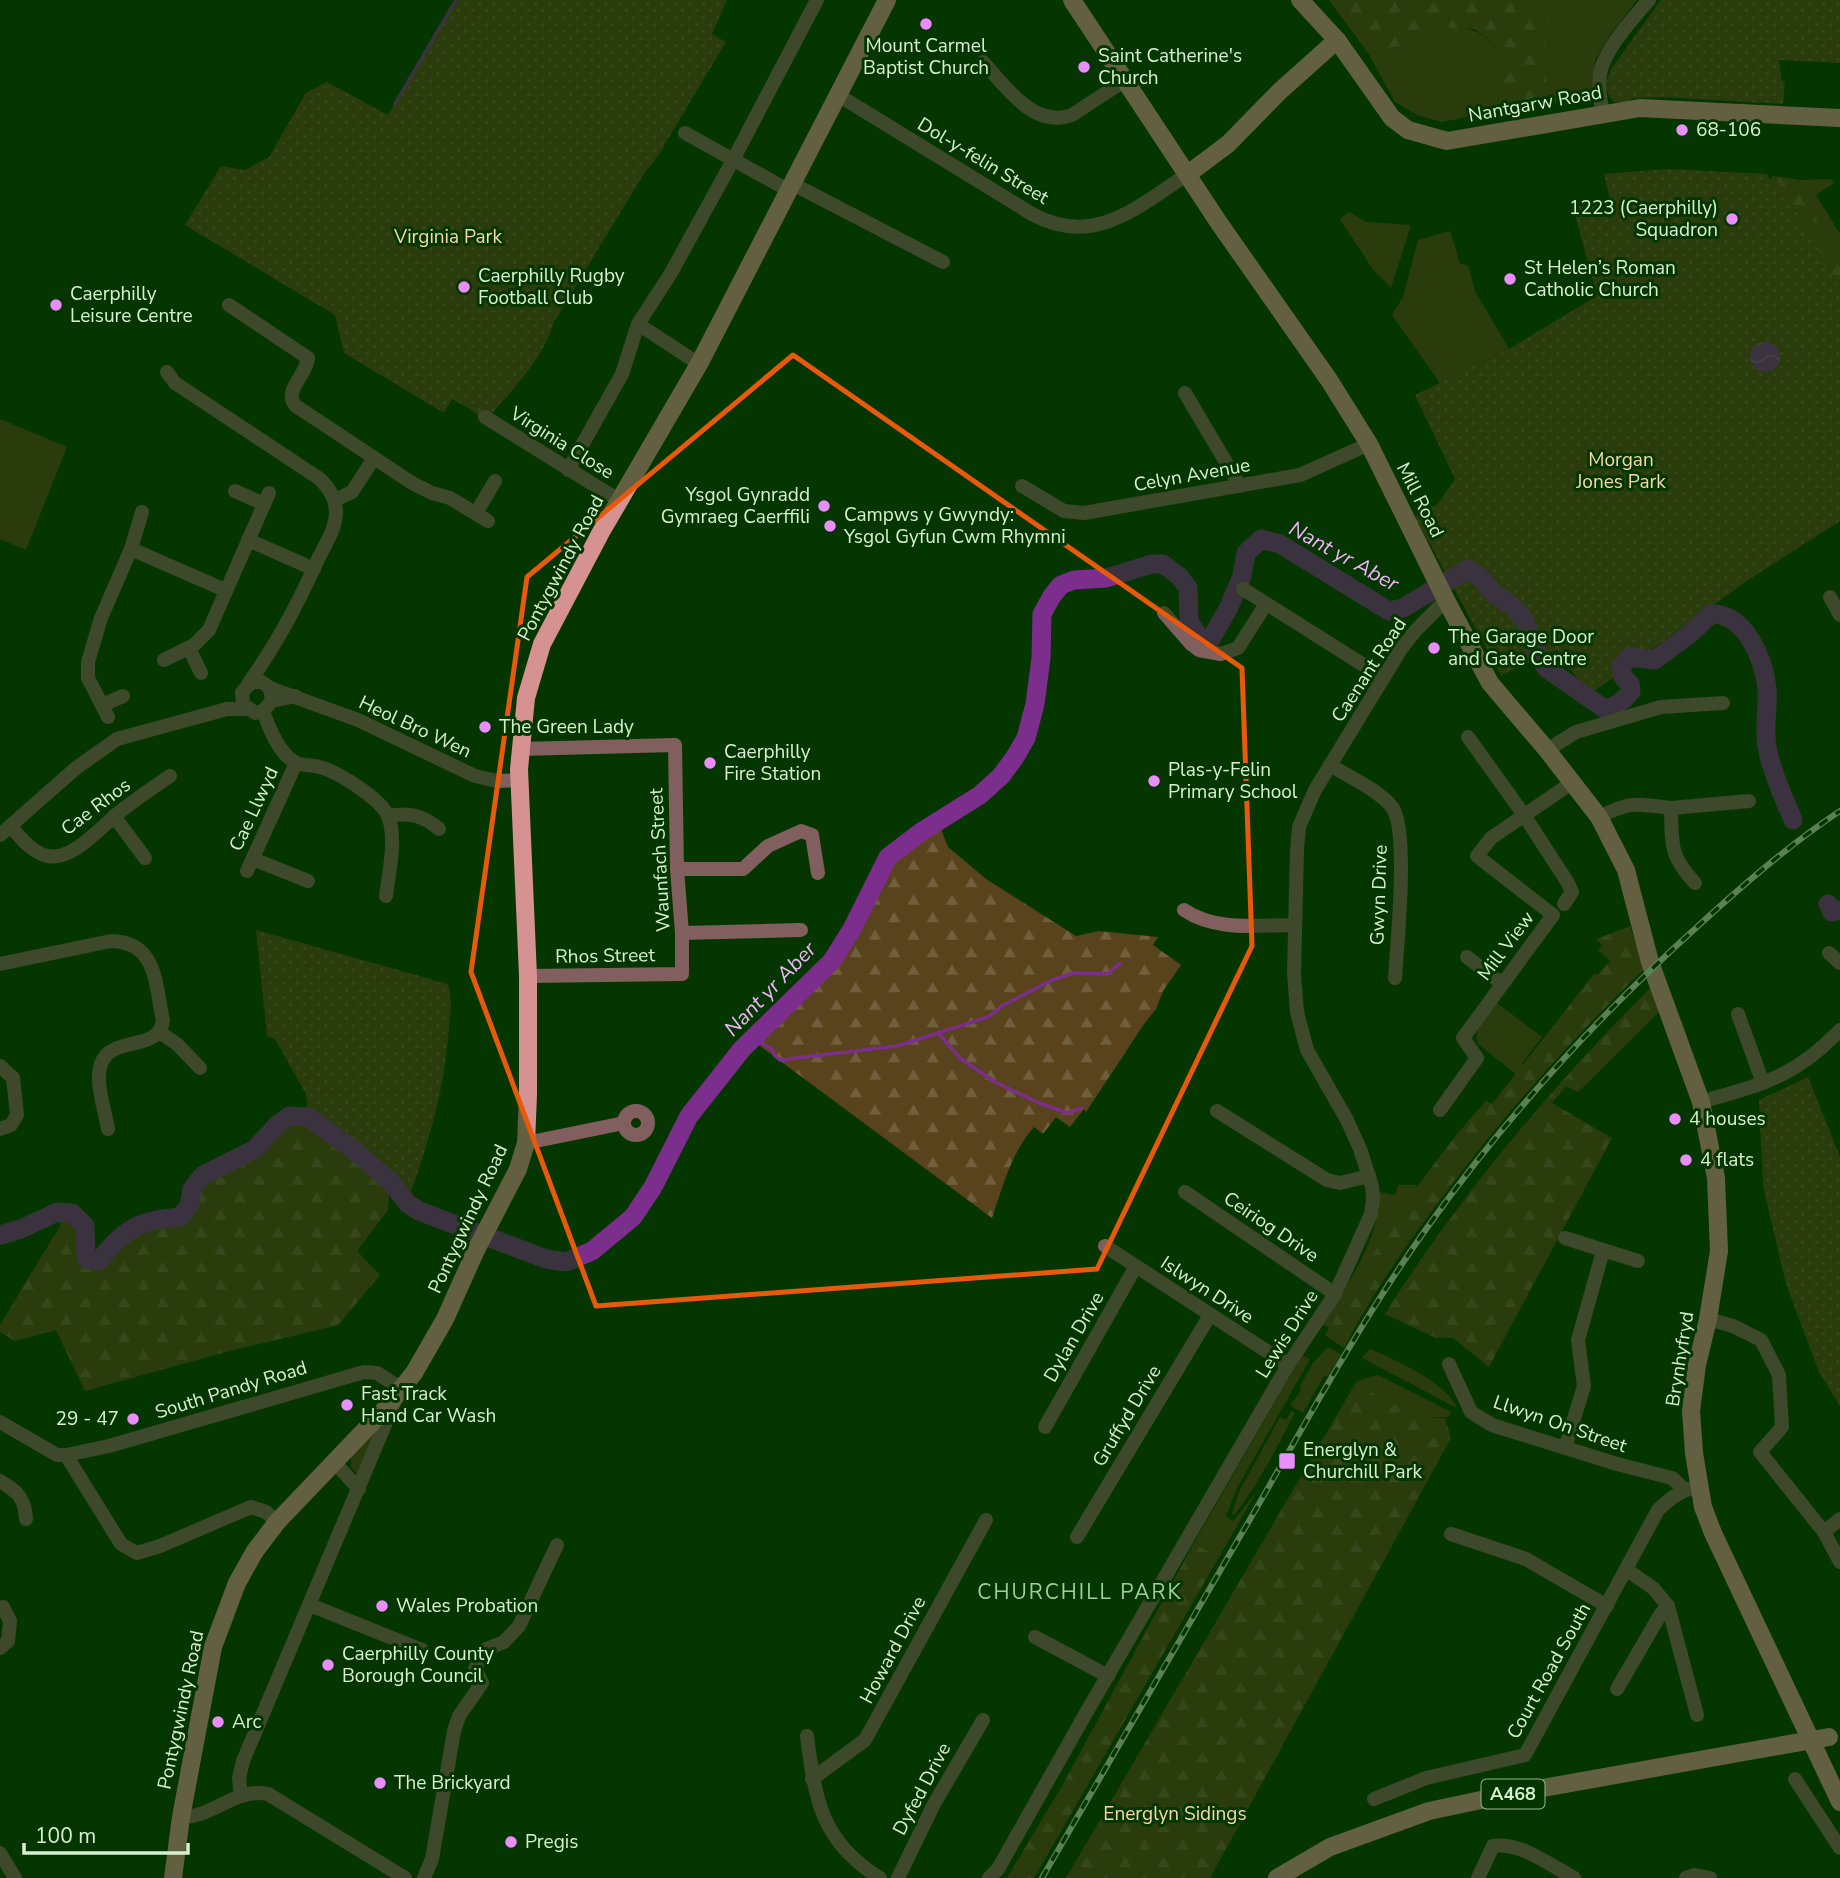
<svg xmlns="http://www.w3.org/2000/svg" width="1840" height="1878" viewBox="0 0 1840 1878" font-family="'Nunito Sans',sans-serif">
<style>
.grass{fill:#59431c}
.forest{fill:url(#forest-firs)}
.park{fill:url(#park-dots)}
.water{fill:url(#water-waves)}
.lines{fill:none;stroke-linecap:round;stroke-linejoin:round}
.stream{stroke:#7b2e8b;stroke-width:3.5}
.river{stroke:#7b2e8b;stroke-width:19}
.minor{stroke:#805f5e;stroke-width:14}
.major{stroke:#d59290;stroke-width:18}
.rail-casing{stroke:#c0dcbc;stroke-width:6}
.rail{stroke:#053600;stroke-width:3.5;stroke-dasharray:10;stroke-linecap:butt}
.major-bridge{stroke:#d59290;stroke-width:18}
.marked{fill:none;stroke:#e8590c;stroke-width:5;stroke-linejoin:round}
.poi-dot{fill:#ea8dfd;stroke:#053600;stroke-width:2.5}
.labels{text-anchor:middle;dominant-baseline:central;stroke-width:6;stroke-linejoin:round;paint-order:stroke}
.shield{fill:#053600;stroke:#97b893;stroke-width:2}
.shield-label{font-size:18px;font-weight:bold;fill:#d6f0d2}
.poi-label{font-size:19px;fill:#d6f0d2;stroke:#053600;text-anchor:start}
.street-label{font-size:19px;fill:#d6f0d2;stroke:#053600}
.park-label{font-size:19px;fill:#f8d9a4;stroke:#053600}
.water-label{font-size:21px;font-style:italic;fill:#efb5fb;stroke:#053600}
.neighbourhood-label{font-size:21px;letter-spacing:2px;fill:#9ed195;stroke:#053600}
</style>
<defs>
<pattern id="forest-firs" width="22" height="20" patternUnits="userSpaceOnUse" patternTransform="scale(1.75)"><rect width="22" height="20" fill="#59431c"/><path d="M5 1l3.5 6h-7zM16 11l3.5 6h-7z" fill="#705e3c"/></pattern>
<pattern id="park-dots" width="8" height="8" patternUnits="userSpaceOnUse" patternTransform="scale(1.75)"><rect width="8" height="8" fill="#59431c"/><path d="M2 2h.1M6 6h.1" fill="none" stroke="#705e3c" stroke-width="1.8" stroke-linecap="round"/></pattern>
<pattern id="water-waves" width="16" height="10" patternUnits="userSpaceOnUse" patternTransform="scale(1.75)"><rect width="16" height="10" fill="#7b2e8b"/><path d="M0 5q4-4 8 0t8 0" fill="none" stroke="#8d4d9a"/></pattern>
</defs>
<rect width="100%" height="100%" fill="#053600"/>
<!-- grass -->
<g class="grass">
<path d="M1544,0H1637L1610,35L1595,60L1592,95L1547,104Z"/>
<path d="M1436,27C1473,29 1478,26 1503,55V75L1496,111L1442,122L1417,115L1395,102L1368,53L1417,42Z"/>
<path d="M1831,179L1834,183L1816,195L1840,234V257L1798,190L1800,180Z"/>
<path d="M1349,212L1366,222L1411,225L1391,288L1372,268L1340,219Z"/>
<path d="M1450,231L1460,264L1468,265L1475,291L1509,349L1440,383L1392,315L1403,297L1418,240Z"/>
<path d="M0,419L67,447L26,550L0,539Z"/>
<path d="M1497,1003L1542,1037L1522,1063L1523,1065L1516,1074L1478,1044C1472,1028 1488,1015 1497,1003Z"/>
<path d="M1398,1185H1415L1418,1187L1329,1328L1323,1324C1346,1288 1382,1235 1379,1192L1395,1195Z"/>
<path d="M1328,1347L1341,1354L1328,1377L1324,1376L1303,1413L1290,1405L1301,1391L1300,1386L1313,1363Z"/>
<path d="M1370,1349C1394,1359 1447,1383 1457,1408L1362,1358Z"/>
<path d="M1302,1355L1310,1359L1237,1488L1226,1516L1233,1521L1257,1491L1219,1557L1194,1543Z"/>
<path d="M1378,1375L1451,1412L1449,1417H1420L1355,1384L1357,1381Z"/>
<path d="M1291,1411L1295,1413C1276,1448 1259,1484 1234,1515L1232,1514L1239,1492L1280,1417L1286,1420Z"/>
<path d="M381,1423L357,1474L351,1467V1455Z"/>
</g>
<!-- forest -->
<g class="forest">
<path d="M1329,0H1544L1547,104L1496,111L1503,75V55L1489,39L1474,29L1436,27L1417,42L1368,53Z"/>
<path d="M1773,176L1800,180L1798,190L1840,257V287L1780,183L1770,180Z"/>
<path d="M938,821L948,847L986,879L1076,936L1099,931L1158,937L1153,945L1181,965L1163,991L1156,1009L1144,1024L1086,1112L1084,1109L1070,1127L1056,1117L1043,1134L1034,1127C1011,1153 1003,1186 992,1218L752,1040L832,961L852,929L888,857Z"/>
<path d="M1630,926L1645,968C1569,1042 1503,1115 1440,1200C1404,1247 1371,1296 1344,1348L1325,1335C1373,1254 1422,1170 1486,1101L1492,1104L1594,974L1597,975L1610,961L1598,950L1602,945L1596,939Z"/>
<path d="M1651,987L1660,1011L1578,1092L1566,1086L1552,1103L1612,1138L1489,1367L1453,1338H1436L1385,1314C1461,1193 1551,1088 1651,987Z"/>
<path d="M289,1116L308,1117L390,1181L388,1210L357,1251L380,1275L338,1325L222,1353L85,1391L56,1330L15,1341L0,1332V1325L60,1226L57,1212L72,1213L85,1226L86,1259L99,1261C124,1229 139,1220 180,1217C191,1203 188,1192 200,1179C206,1171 219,1168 229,1164C256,1150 266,1133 289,1116Z"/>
<path d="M1355,1384L1420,1417L1445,1418L1451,1438L1210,1878H1066Z"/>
<path d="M1194,1543L1219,1557L1034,1878H1007L1062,1786Z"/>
</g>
<!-- park -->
<g class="park">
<path d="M456,0H727L712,34L726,42L656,159L645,172L554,322C543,360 510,392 485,421L470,409L452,399L444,413L344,353L335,315L185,225L221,166L245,170L269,157L306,93L327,82L388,115Z"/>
<path d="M1661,0H1840V63L1779,60L1781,78L1785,83L1783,104L1664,97L1634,98L1626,102H1615C1603,93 1606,81 1611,69Z"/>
<path d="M1667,169L1767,174L1770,180L1780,183L1840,287V521L1748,580L1589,695L1557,650L1501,675L1415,517L1438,504L1455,479L1415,395L1509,349L1597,296L1573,207L1610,200L1604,174Z"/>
<path d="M256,930L448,984C453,1002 450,1019 448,1038C443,1096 427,1148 407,1203L390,1181L308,1117L306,1094L275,1039L267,1036Z"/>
<path d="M1808,1077L1840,1157V1406L1819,1372L1786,1284L1763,1186L1759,1100Z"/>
</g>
<!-- water -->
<circle class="water" cx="1765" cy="357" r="15"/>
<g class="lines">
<!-- stream -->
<g class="stream">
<path d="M395,104L456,0"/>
<path d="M939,1034L961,1059L995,1082L1039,1103L1067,1113L1082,1108"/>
<path d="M752,1039C761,1045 772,1044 775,1056L780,1060L897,1046L988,1017L1002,1006L1052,980L1074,973L1108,974L1120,963"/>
</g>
<!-- river -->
<g class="river">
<path d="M1828,904L1832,912L1840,910"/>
<path d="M0,1235L21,1229L57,1212L72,1213L85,1226L86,1259L99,1261C124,1229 139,1220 180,1217L189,1206L192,1189L202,1176L255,1149L277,1125L289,1116L308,1117L351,1148L390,1181L407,1203L419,1211L546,1259L566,1262L592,1251L633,1217L653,1187L689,1116L742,1049L832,961L852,929L888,857L921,832L980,795L1001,776L1015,757L1026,738L1035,704L1041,658L1042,614L1052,596L1061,585L1074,580L1106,578L1152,564H1163L1180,577L1188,588L1189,621L1200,639L1212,637L1229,607L1242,576L1246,553L1261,539L1280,544L1389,611L1403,608L1468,569L1480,577L1493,593L1511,605L1525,621L1537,653L1547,669L1605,709C1617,707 1623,700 1631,692L1630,684L1623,677L1621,667L1630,657L1655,660L1691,633L1711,614C1745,613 1764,659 1767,689C1768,706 1765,722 1766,738C1767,761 1784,799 1793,820"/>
</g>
<!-- minor -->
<g class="minor">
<path d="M983,62C1006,87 1034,129 1072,115L1124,81"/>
<path d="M838,95L1032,214C1094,248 1137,207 1188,174"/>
<path d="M1602,113C1601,100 1598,88 1600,74C1604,50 1633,18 1649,0"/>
<path d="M685,133L788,190"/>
<path d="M791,183L943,262"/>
<path d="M229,305L308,358C307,375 282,391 296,406L412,483L432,493L450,498L488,521"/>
<path d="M638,324L699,364"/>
<path d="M167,372L175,383L320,479C329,488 336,498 336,512C336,528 326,543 319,557C299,602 277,644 248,684"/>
<path d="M1185,393L1240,486"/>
<path d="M485,417L620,501"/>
<path d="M568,470L622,374L638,324L671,273L733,160L817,0"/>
<path d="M1022,486L1064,511L1084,513L1300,475L1369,444"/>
<path d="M235,491L264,504"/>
<path d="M335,500L352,492L374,458"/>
<path d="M476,513L495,481"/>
<path d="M248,540L314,569"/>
<path d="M131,549L225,590"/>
<path d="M1243,589L1384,678"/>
<path d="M1830,597L1840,615"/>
<path d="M1164,613L1191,644L1199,650L1221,654L1238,648L1266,604"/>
<path d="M189,648L201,673"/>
<path d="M164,660L194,645L209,630L269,493"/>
<path d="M270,688L358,720L475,776L497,781L520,780"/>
<path d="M272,701L270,688L262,682H252L242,692L243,704L255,713L263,711L272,701L295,696"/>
<path d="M102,705L123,696"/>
<path d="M263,711C269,728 278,751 293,761C301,767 310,764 319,767C337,771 381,799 388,816C397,839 389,871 386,896"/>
<path d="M108,717L88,678V662L101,618L131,549L142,512"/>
<path d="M1468,737L1524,815L1568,883L1572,892L1564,904"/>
<path d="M520,749L675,745L677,869L682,933V974L528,976"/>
<path d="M1547,750L1576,732L1661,707L1723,703"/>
<path d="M1330,765C1348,776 1380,791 1392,807C1409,829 1397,945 1395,978"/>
<path d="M114,816L145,858"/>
<path d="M388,816C408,812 423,815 439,829"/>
<path d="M1599,817C1633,800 1635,804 1671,808"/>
<path d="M10,826C20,837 32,853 48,856C74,861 102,825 121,811C137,798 154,787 170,776"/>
<path d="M0,835L76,768L117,739L227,709H247"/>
<path d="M253,859L308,881"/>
<path d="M677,869H743L768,846L801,831L812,835L818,873"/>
<path d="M247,871L296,763"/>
<path d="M1695,883C1669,855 1672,844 1671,808L1749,801"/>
<path d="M1184,910C1217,932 1257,925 1295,925"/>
<path d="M682,933L801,930"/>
<path d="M1829,953L1840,963"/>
<path d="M1467,957L1501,983"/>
<path d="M0,964L111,941C158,942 155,985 163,1021C158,1056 101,1030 99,1075C98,1092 105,1112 108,1129"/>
<path d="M1738,1014L1763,1083"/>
<path d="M159,1032L177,1044L200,1068"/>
<path d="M0,1066L13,1078L17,1115L11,1125L0,1129"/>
<path d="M1701,1102C1762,1084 1794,1078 1840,1030"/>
<path d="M1440,1110L1477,1058L1463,1038L1553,915L1477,856L1491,838L1573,782"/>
<circle cx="636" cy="1123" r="12"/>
<path d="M1217,1111L1327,1180L1340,1183L1369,1176"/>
<path d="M526,1143L624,1123"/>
<path d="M1185,1192L1335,1294"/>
<path d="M1565,1238L1638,1261"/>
<path d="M1105,1246L1288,1365"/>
<path d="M1708,1319L1733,1326L1761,1340L1779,1375L1782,1427L1760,1452L1824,1532L1840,1562"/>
<path d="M1449,1364L1471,1412L1492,1425L1617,1464L1672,1478L1684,1489"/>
<path d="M0,1422L57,1455H66L121,1544L137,1553L160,1546L251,1507L266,1512L277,1522"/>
<path d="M1045,1427L1136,1266"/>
<path d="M1565,1448L1584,1386L1578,1340L1603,1251"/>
<path d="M66,1455L109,1446L364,1372L377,1373L402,1389"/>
<path d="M334,1462L359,1489"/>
<path d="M0,1481C17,1491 25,1498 26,1519"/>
<path d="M1824,1532L1840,1519"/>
<path d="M1451,1534L1526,1559L1607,1606"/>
<path d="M1077,1537L1210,1315"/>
<path d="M1627,1570L1653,1588L1668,1606L1697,1715"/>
<path d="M310,1605L422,1650"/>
<path d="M1035,1637L1108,1676"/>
<path d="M0,1648L8,1641L10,1621L3,1607"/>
<path d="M1617,1689L1660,1615L1668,1606"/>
<path d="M807,1736C815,1799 821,1842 880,1878"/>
<path d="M812,1779L865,1740L986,1520"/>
<path d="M1795,1779L1840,1848"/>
<path d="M241,1796L239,1778L243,1761L395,1401"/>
<path d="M1374,1799L1426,1778L1525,1755L1658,1510C1671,1497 1682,1490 1700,1486"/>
<path d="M181,1817C212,1818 236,1787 268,1794L405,1878"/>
<path d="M0,1853L15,1878"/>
<path d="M424,1878L432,1859L454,1731L459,1716L482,1683L475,1669L484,1650L504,1642L519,1626L557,1545"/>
<path d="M898,1878L934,1804L983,1720"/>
<path d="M989,1878L998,1869L1086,1713L1288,1365L1335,1294L1371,1214L1373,1198L1372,1186L1360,1149L1347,1120L1307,1050L1297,1012L1294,974L1297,850L1299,827L1315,790L1401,649L1416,630L1446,600"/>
<path d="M1478,1878L1493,1846C1521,1842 1550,1865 1574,1878"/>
<path d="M1686,1878L1695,1875L1710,1878"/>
</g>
<!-- major -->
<g class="major">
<path d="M1072,0L1219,223L1329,380L1369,444L1446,600L1490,683L1547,750L1599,817L1626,870L1650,962L1701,1102L1716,1178L1719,1251L1708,1319L1697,1365L1691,1411L1694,1453L1703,1507L1713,1533L1840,1802"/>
<path d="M1300,0L1337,40L1392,118L1408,130L1447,141L1640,108L1840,118"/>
<path d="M1188,174L1228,144L1280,91L1337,40"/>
<path d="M173,1878L181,1817L213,1647L237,1583L255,1551L277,1522L385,1409L414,1373L445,1319L476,1250L518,1169L526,1143L528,1095V976L519,769L526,698L542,644L601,532L699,364L887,0"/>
<path d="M1277,1878L1330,1847L1429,1811L1509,1794L1761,1749"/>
</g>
<!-- rail casing -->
<g class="rail-casing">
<path id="rail" d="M1042,1878C1108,1763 1175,1648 1242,1533C1301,1432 1356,1328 1424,1232C1503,1120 1596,1018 1698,926C1743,885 1789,845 1840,811"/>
</g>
<!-- rail -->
<use href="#rail" class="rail"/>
<!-- major-bridge -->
<path class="major-bridge" d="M1761,1749L1829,1737"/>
</g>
<!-- marked area -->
<path d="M0 0H1840V1878H0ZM793,355L1242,668L1252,946L1097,1269L596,1306L471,972L527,577Z" fill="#053600" fill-opacity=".55" fill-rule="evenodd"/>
<path class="marked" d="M793,355L1242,668L1252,946L1097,1269L596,1306L471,972L527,577Z"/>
<!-- markers -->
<g class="poi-dot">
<circle cx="926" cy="24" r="7"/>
<circle cx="1084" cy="67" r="7"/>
<circle cx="1682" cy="130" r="7"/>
<circle cx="1732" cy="219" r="7"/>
<circle cx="1510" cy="279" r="7"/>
<circle cx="464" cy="287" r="7"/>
<circle cx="56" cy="305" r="7"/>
<circle cx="824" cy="506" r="7"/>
<circle cx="830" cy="526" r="7"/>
<circle cx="1434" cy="648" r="7"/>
<circle cx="485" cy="727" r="7"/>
<circle cx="710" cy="763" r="7"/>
<circle cx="1154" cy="781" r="7"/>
<circle cx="1675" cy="1119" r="7"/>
<circle cx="1686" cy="1160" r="7"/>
<circle cx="347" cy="1405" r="7"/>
<circle cx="133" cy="1419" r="7"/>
<rect x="1278" y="1452" width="18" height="18" rx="3.5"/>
<circle cx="382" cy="1606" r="7"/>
<circle cx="328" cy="1665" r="7"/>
<circle cx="218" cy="1722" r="7"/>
<circle cx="380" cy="1783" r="7"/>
<circle cx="511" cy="1842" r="7"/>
</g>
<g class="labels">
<!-- shield labels -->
<rect class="shield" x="1481.5" y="1779.5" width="63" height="29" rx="5"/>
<g class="shield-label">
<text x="1513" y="1794">A468</text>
</g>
<!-- poi labels -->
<g class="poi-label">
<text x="926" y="46" text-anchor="middle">Mount Carmel<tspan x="926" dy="22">Baptist Church</tspan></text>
<text x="1098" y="56">Saint Catherine's<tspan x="1098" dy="22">Church</tspan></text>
<text x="1696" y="130">68-106</text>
<text x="1718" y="208" text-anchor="end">1223 (Caerphilly)<tspan x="1718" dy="22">Squadron</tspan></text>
<text x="1524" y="268">St Helen’s Roman<tspan x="1524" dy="22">Catholic Church</tspan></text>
<text x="478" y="276">Caerphilly Rugby<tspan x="478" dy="22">Football Club</tspan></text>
<text x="70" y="294">Caerphilly<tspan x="70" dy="22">Leisure Centre</tspan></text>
<text x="810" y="495" text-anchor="end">Ysgol Gynradd<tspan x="810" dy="22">Gymraeg Caerffili</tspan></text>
<text x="844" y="515">Campws y Gwyndy:<tspan x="844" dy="22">Ysgol Gyfun Cwm Rhymni</tspan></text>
<text x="1448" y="637">The Garage Door<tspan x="1448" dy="22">and Gate Centre</tspan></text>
<text x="499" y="727">The Green Lady</text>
<text x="724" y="752">Caerphilly<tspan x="724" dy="22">Fire Station</tspan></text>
<text x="1168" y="770">Plas-y-Felin<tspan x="1168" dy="22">Primary School</tspan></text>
<text x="1689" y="1119">4 houses</text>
<text x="1700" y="1160">4 flats</text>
<text x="361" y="1394">Fast Track<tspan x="361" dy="22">Hand Car Wash</tspan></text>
<text x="119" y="1419" text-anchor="end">29 - 47</text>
<text x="1303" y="1450">Energlyn &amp;<tspan x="1303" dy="22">Churchill Park</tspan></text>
<text x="396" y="1606">Wales Probation</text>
<text x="342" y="1654">Caerphilly County<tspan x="342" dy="22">Borough Council</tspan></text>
<text x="232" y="1722">Arc</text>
<text x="394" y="1783">The Brickyard</text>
<text x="525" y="1842">Pregis</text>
</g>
<!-- street labels -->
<g class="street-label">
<text transform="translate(1535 104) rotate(-10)">Nantgarw Road</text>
<text transform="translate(983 161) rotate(31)">Dol-y-felin Street</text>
<text transform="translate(562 443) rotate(32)">Virginia Close</text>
<text transform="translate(1192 475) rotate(-10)">Celyn Avenue</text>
<text transform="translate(1420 500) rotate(63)">Mill Road</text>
<text transform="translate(561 568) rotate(-62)">Pontygwindy Road</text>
<text transform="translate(1369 670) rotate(-57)">Caenant Road</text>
<text transform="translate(415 727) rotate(25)">Heol Bro Wen</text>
<text transform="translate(96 807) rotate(-37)">Cae Rhos</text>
<text transform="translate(254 809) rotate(-65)">Cae Llwyd</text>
<text transform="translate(660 860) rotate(-93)">Waunfach Street</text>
<text transform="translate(1379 895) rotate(-88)">Gwyn Drive</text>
<text transform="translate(1506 946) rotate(-53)">Mill View</text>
<text transform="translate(605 956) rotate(-1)">Rhos Street</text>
<text transform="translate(468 1219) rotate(-65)">Pontygwindy Road</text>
<text transform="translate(1271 1227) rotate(34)">Ceiriog Drive</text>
<text transform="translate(1207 1290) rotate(33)">Islwyn Drive</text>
<text transform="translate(1287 1334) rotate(-58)">Lewis Drive</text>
<text transform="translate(1074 1337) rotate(-60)">Dylan Drive</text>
<text transform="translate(1680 1359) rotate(-81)">Brynhyfryd</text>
<text transform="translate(231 1390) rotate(-17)">South Pandy Road</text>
<text transform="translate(1127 1416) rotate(-59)">Gruffyd Drive</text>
<text transform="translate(1560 1424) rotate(19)">Llwyn On Street</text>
<text transform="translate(893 1650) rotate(-62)">Howard Drive</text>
<text transform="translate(1549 1671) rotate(-61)">Court Road South</text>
<text transform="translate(181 1710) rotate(-78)">Pontygwindy Road</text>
<text transform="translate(922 1789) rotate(-62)">Dyfed Drive</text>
</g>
<!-- park labels -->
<g class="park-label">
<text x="448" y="237">Virginia Park</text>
<text x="1621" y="460">Morgan<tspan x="1621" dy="22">Jones Park</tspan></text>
<text x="1175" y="1814">Energlyn Sidings</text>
</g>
<!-- water labels -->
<g class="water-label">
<text transform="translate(1344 556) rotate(29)">Nant yr Aber</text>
<text transform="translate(770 989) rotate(-46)">Nant yr Aber</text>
</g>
<!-- neighbourhood labels -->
<g class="neighbourhood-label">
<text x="1080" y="1592">CHURCHILL PARK</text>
</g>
</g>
<!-- scale -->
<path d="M24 1843v10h164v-10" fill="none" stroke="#d6f0d2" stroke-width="3.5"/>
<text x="35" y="1843" font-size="21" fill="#d6f0d2" stroke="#053600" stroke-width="5" paint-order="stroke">100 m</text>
</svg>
